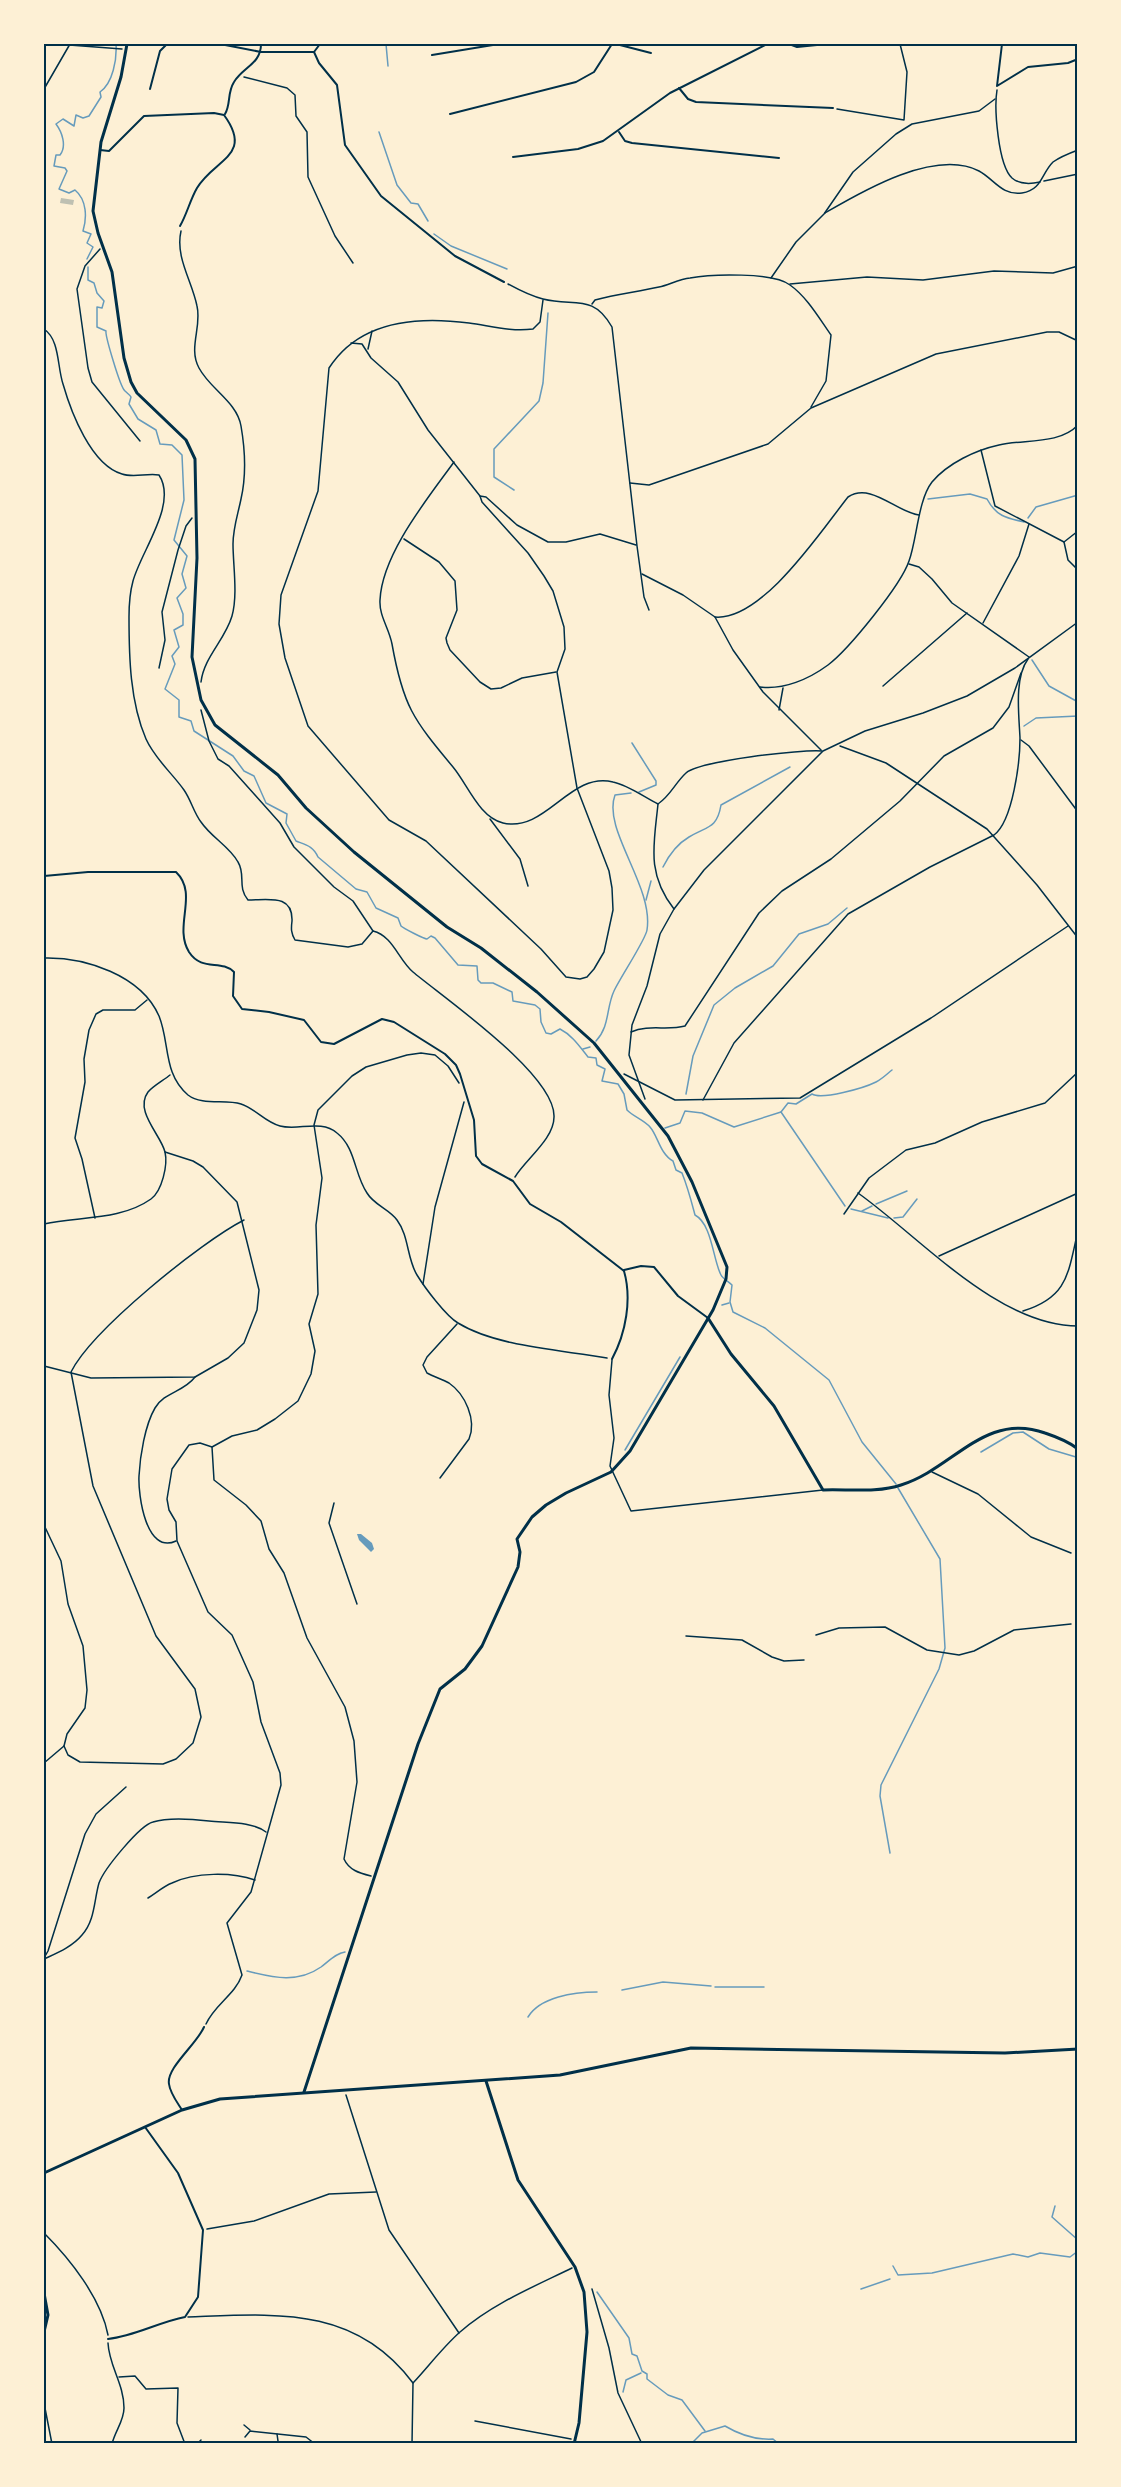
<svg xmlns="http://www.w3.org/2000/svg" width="1121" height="2487" viewBox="0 0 1121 2487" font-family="Figtree,sans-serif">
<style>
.water{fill:#669bbc}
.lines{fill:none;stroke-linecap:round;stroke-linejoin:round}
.stream{stroke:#669bbc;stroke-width:1.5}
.building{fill:#bec0b2}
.path{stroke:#003049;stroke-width:1.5}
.service{stroke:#003049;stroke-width:1.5}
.minor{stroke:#003049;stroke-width:2}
.tertiary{stroke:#003049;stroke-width:3}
.neatline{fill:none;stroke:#003049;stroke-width:2}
</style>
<rect width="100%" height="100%" fill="#fdf0d5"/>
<!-- water -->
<path class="water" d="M357,1534H361L372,1543L374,1549L371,1552L359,1540Z"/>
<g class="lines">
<!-- stream -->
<g class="stream">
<path d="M386,44L388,66"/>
<path d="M379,132L397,185L411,203L418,204L428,221"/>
<path d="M434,234L451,246L507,269"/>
<path d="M87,259L93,247L87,243L91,234L83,231C87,218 87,200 75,190L69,193L59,189L67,171L65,168L54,166L56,155H60C67,146 62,132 56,124L63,119L74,126L76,115L83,118L89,116L101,97L100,92C113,83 117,59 116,44"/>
<path d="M88,267V280L94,283L97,293L104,301L102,308L97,307V327L106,331C105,335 120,387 125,391C127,393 130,395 131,397L129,404L138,419L156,430L160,444L172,445L182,455L184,500L174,540L187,556L182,574L186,588L177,598L183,614V625L174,630L179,647L172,656L175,664L165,689L179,700V717L191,721L194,731L233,756L244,771L254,776L266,803L287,814L286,823L296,841C306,845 313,846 318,857L356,889L367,892L376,908L398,918L401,926C403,928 424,939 427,939L431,936L435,938L458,965L477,966L478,980L481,983H493L512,992L513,1001L535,1005L540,1009L541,1022L546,1033L551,1034L560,1029C572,1035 580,1047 588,1057L596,1058L597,1065L605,1069L602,1081L618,1084L624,1094L627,1110C634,1117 644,1120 650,1127C658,1136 660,1154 673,1161L676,1170L682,1173C688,1188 691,1200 695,1215C712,1224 713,1260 721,1275C723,1279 729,1282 732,1285L730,1302L733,1312L765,1328L829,1380L862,1442L896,1484"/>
<path d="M514,490L494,477V449L539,401L543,383L548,313"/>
<path d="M928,499L970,494L987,499C996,516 1006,518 1024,522"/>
<path d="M1028,518L1036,507L1078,495"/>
<path d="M1032,660L1049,686L1078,702"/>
<path d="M1024,726L1036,718L1078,716"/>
<path d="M632,743L656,781V785L639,792"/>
<path d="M663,867C669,855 677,844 689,837C707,826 717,829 721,805L790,767"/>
<path d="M646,900L651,881"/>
<path d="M596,1041C610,1026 606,1008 614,991C620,978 646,939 647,930C654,886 602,830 615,795L631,793"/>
<path d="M583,1049L590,1047"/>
<path d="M686,1094L693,1056L714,1005L735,988L773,966L799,934L828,924L847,908"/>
<path d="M781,1112L788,1103L796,1104L812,1094C822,1100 864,1088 876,1082C882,1079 887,1074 892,1070"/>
<path d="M665,1128L680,1123L685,1111L702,1113L734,1127L781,1112L845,1206"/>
<path d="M876,1204L907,1191"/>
<path d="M851,1209L888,1218"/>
<path d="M862,1211L872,1206"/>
<path d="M894,1218L903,1217L917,1199"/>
<path d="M722,1305L729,1303"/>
<path d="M625,1450L680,1357"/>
<path d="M981,1452L1013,1433L1023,1432L1049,1449L1076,1457"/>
<path d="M890,1853L880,1796L881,1785L939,1669L945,1648L940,1559L898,1488"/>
<path d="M247,1971C272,1977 297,1984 321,1967C329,1961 336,1953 345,1952"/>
<path d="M715,1987H764"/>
<path d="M622,1990L663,1982L711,1986"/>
<path d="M528,2017C540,1997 574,1992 597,1992"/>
<path d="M1055,2206L1052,2217L1078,2240"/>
<path d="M893,2266L898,2275L932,2273L1013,2254L1028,2257L1040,2253L1070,2257L1078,2251"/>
<path d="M861,2289L890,2279"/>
<path d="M597,2292L629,2338L632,2354L637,2356L642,2371L647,2374V2379L668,2395L682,2400L705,2431"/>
<path d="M623,2392L626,2380L641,2373"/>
<path d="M691,2444L702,2433L725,2426C740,2435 756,2440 773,2439L779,2444"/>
<path d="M783,2444H790"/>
</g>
</g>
<!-- building -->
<path class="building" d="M61,198L74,200L73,205L60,203Z"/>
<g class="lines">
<!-- path -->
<g class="path">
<path d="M56,44L122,49"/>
<path d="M244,77L287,88L295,95L296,116L307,132L308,177L335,236L353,263"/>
<path d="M44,89L70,44"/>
<path d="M997,90C994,108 998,165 1012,178C1020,185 1031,184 1040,182"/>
<path d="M837,109L904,120L907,72L900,44"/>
<path d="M1044,181L1078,174"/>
<path d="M825,213C861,192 935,148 979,171C994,179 1002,196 1022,193C1042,190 1041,174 1053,162C1060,157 1070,153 1078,150"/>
<path d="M181,231C175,257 192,281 197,306C202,327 188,348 199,368C210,389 237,402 241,426C245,449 246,477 241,499C238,514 233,528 233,544C233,565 238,595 232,616C225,640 204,657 201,682"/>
<path d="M100,249L85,266L77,289L88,368L92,382L140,441"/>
<path d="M771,278L796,242L824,214L853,172L896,134L912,124L979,111L995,99"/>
<path d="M508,284C519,290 530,296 543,299C574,307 593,293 612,327L637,546L644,597L649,610"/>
<path d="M790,284L867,277L923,280L994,271L1053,273L1078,266"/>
<path d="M592,304L595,300C617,294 637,292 659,287C669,285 679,279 690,278C711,274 773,272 790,285C807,297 819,318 831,335L826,381L811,407"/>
<path d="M44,329C60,340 57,366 63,384C71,412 91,465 122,474C133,478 147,473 159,475C178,504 141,551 133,581C130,592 129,606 129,617C129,657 130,702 146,739C155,759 172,773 184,790C191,800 194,813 201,822C211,837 230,847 238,862C246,875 237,887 248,900C269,900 293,894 292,921C291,929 291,933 295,940L348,947L362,944L373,931C393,936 398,959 413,972C444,998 556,1075 554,1117C554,1139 526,1159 515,1177"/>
<path d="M351,343L362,344L371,358L398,382L428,430L480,496L486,497L517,525L548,542H566L600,534L636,545"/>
<path d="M368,349L372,331"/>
<path d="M981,450L995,506L1064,542L1068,560L1078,570"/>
<path d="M454,462C428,498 382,554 380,600C379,616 389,628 392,644C403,706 413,719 453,767C468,785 479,817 503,823C546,833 570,771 613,782C628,785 644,797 658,804"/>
<path d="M630,483L649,485L768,444L811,408L936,354L1047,332H1059L1078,341"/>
<path d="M480,496L482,502L528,553L544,576L553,591L564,627L565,649L557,672L577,788L609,871L612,888L613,910L604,952L594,969L587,977L580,979L566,977L541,949L426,841L389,820L308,726L285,658L279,624L281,595L318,491L329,368C359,321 417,316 469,323C491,326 511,332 533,329L540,322L543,300"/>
<path d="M404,539L439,562L455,581L457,610L446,638L447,643L450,650L480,682L491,689L501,688L522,678L556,672"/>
<path d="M1064,542L1078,531"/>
<path d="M909,564L919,567L932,579L952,603L1029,657"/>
<path d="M642,574L683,595L715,617L733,650L763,692L821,750"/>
<path d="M715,617C762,621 821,531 848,497C871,482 896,512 919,515"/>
<path d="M983,623L1019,556L1029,524"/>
<path d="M159,668L165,640L162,612L178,550L186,526L192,518"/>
<path d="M883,686L967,613"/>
<path d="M760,687C784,690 809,679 828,665C849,649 901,585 909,561C917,539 918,500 932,482C948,463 976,450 999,445C1024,439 1059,445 1078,425"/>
<path d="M201,710L209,741L218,759L229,766L280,823L294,847L334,887L353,901L373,931"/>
<path d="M779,710L783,688"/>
<path d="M1021,740L1029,746L1078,812"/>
<path d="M840,746L886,763L987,829L1037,885L1078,938"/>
<path d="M490,819L520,859L528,886"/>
<path d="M674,909C646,873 654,844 658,804C671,795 675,783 686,773C699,761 802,749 822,751"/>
<path d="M44,958C85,957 141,975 159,1016C170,1043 163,1074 188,1095C202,1106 225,1099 241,1104C256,1109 265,1122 280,1126C298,1131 321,1119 337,1133C356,1148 354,1174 367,1193C374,1205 389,1209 397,1220C409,1236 407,1259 417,1275C425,1288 446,1316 458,1323C497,1347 563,1350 607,1358"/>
<path d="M631,1032C649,1024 667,1031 685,1026L759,913L782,891L831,859L900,801L944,756L993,728L1009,707L1021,673"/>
<path d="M624,1074L675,1100L800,1098L931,1018L1068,926"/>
<path d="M44,1086V1089"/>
<path d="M645,1099L629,1055L632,1025L647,986L660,934L674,909L704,870L823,751L865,731L923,713L967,696L1015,668L1078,622"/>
<path d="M703,1100L734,1043L848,914L930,867L994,835C1013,821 1020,761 1020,738C1019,715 1014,678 1028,659"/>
<path d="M858,1193C920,1237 998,1326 1078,1326"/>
<path d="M844,1214L869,1178L906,1150L935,1143L982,1122L1045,1103L1078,1072"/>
<path d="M95,1218L82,1159L75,1138L85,1082L84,1059L89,1030L96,1014L103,1010H135L147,1000"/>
<path d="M44,1224C78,1216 120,1221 151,1199C162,1191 168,1165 165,1152C161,1135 134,1111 148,1092C153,1086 164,1080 170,1075"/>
<path d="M939,1256L1078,1193"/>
<path d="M423,1284L435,1207L464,1102"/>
<path d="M1023,1311C1069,1297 1068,1272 1078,1231"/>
<path d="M44,1366L91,1378L195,1377L228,1358L244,1343L257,1310L259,1290L237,1202L203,1167L193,1161L165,1152"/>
<path d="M212,1447L232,1436L257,1430L275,1419L298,1401L311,1374L315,1351L309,1324L318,1294L316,1225L322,1178L314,1125L318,1110L352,1076L366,1067L407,1055L421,1053L435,1055L448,1066L459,1083"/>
<path d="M440,1478L469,1439C477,1420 465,1394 449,1383C442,1379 434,1377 427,1373L423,1365L427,1357L457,1324"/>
<path d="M334,1503L329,1523L357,1604"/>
<path d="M44,1525L61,1561L68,1604L83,1646L87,1690L85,1708L67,1734L64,1746L44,1763"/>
<path d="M176,1541C146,1555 138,1495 139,1476C140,1456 145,1425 155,1408C164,1392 184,1392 195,1377"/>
<path d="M816,1635L839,1628L885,1627L927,1650L959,1655L974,1651L1014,1630L1071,1624"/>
<path d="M686,1636L742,1640L772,1657L784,1661L804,1660"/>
<path d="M64,1746L68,1755L80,1762L163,1764L176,1759L193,1743L201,1717L195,1689L156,1636L93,1486L71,1372C92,1330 201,1242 244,1220"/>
<path d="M148,1898C156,1893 164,1886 172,1883C195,1872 232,1872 255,1880"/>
<path d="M44,1958L48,1951L85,1834L96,1814L126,1787"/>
<path d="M44,1959C57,1953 72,1947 82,1935C95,1921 94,1900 99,1883C104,1869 140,1825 153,1822C169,1817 192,1819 209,1821C227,1823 251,1821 266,1832"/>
<path d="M206,2024C215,2004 235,1995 242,1975L227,1923L251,1892L281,1785L280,1773L261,1722L253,1682L232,1635L208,1612L177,1541L176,1522L169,1510L167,1499L172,1469L189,1445L200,1443L212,1447L214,1480L246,1505L261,1521L269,1549L284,1573L307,1638L345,1707L354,1741L357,1782L344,1859C349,1870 359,1873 371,1876"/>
<path d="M346,2095L389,2230L459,2333"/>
<path d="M207,2229L254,2221L329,2194L376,2192"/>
<path d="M44,2233C70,2259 101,2298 108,2335"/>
<path d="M592,2289L609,2348L618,2393L642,2444"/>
<path d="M188,2317C275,2314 355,2305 413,2383L412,2444"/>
<path d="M108,2343C109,2366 124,2384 124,2408C124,2421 115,2431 112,2444"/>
<path d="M119,2377L135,2376L146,2389L178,2388L177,2423L185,2444"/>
<path d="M413,2383C428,2367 443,2347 460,2332C492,2304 533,2287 572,2268"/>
<path d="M44,2403L52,2444"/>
<path d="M475,2421L571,2439"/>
<path d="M244,2425L250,2430"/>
<path d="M277,2434L278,2441"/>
<path d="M245,2437L250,2431L306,2437L315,2444"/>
<path d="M197,2444L201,2440"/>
</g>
<!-- service -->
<g class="service">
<path d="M612,1360L609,1395L614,1438L610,1466L631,1511L823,1490"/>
<path d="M932,1472L978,1494L1031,1537L1071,1553"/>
</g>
<!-- minor -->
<g class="minor">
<path d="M220,44L261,52H314"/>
<path d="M616,44L651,53"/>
<path d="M789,44L797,47L827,44"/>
<path d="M1002,44L997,86L1028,67L1068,63L1078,59"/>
<path d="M314,52L319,63L337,85L345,145L381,196L455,256L504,282"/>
<path d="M314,52L320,44"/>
<path d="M432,55L499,44"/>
<path d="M679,88L688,99L696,102L833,108"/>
<path d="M150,89L160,51L167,44"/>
<path d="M225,114C231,104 227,93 234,82C243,67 261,64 261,44"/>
<path d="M450,114L576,82L594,72L612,44"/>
<path d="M619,132L625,141L632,143L779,158"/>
<path d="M100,150L109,151L144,116L214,113L224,115C254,156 214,159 197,188C190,200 187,214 180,226"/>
<path d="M513,157L578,149L603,141L670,93L767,44"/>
<path d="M44,876L88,872H176C199,894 173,926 189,952C202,972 221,959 234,972L233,996L242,1009L269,1012L304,1020L321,1042L334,1044L382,1019L394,1022L445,1054L456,1065L460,1074L474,1120L476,1156L482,1164L513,1181L530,1204L561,1222L624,1271"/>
<path d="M624,1270L641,1266L654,1267L678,1296L708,1318"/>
<path d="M612,1359C626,1333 632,1299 624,1271"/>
<path d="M182,2110C177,2102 170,2093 169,2084C166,2068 197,2044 204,2027"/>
<path d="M108,2339C135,2336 159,2322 185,2317L198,2297L203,2230L178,2173L145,2127"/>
</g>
<!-- tertiary -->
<g class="tertiary">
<path d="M127,44L121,77L101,142L93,211L98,233L112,272L124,358L131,382L137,393L186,440L195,459L197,558L192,657L201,700L215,725L278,775L306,808L354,852L447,927L481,948L537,992L594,1043L668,1136L692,1182L727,1267L726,1279L713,1310L630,1451L611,1472L566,1493L546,1505L532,1517L517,1539L520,1552L518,1567L482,1646L465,1669L440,1689L418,1744L304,2092"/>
<path d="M708,1318L731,1354L774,1406L823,1490C847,1489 878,1493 901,1485C953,1469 985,1411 1045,1433C1057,1437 1068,1441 1078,1449"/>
<path d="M486,2081L518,2180L575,2267L584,2292L587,2332L579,2423L574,2444"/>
<path d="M44,2173L182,2110L220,2099L560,2075L691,2048L1005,2053L1078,2049"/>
<path d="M44,2293L48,2315L44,2332"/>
</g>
</g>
<!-- border -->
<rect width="1121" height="2487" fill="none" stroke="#fdf0d5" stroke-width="90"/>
<rect x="45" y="45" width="1031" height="2397" class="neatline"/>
</svg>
